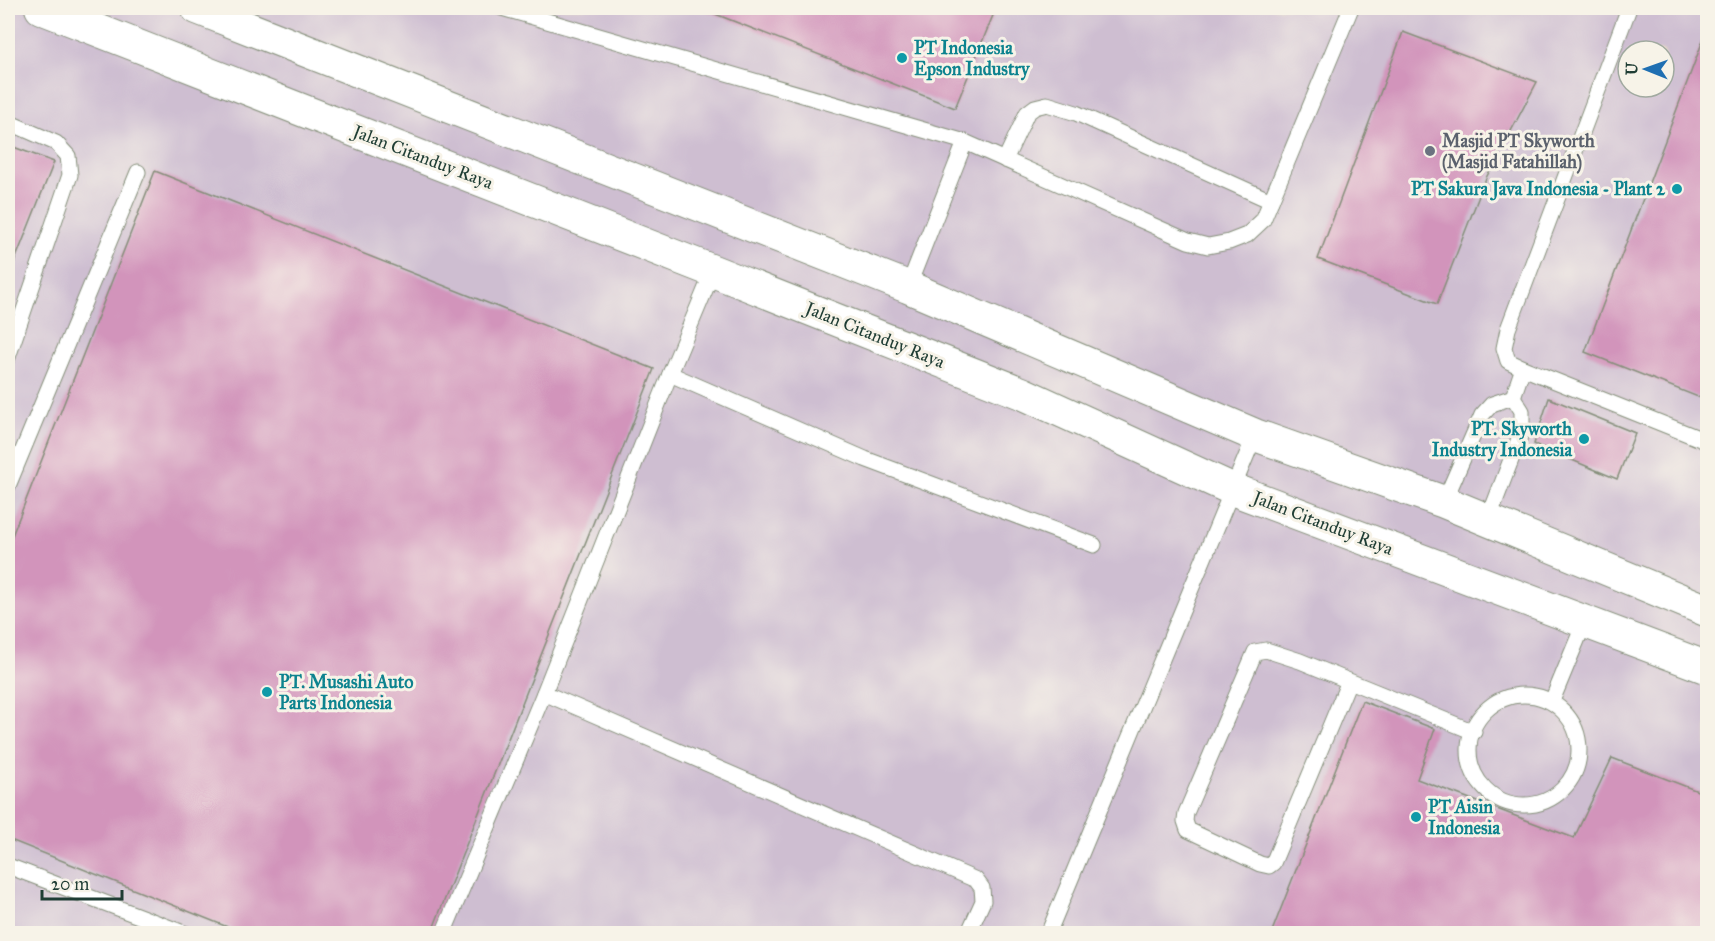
<svg xmlns="http://www.w3.org/2000/svg" width="1715" height="941" viewBox="0 0 1715 941" font-family="'IM FELL Great Primer',serif">
<style>
.industrial{fill:#cebed1;fill-rule:evenodd}
.building{fill:#d294bb}
.lines{fill:none;stroke-linecap:round;stroke-linejoin:round}
.lane-casing{stroke:#848e79;stroke-width:17}
.street-casing{stroke:#848e79;stroke-width:34}
.lane{stroke:#fff;stroke-width:15}
.street{stroke:#fff;stroke-width:32}
.culture-dot{fill:#0f9aa8;stroke:#f7f3e8;stroke-width:2}
.worship-dot{fill:#6b7280;stroke:#f7f3e8;stroke-width:2}
.labels{text-anchor:middle;dominant-baseline:central;stroke-width:6;stroke-linejoin:round;paint-order:stroke}
.culture-label{font-size:18px;font-weight:bold;fill:#0d838f;stroke:#f7f3e8;text-anchor:start}
.worship-label{font-size:18px;font-weight:bold;fill:#5b616d;stroke:#f7f3e8;text-anchor:start}
.street-label{font-size:18px;fill:#1f3d34;stroke:#f7f3e8}
</style>
<rect width="100%" height="100%" fill="#f7f3e8"/>
<filter id="ink" filterUnits="userSpaceOnUse"><feTurbulence type="fractalNoise" baseFrequency=".0167" numOctaves="2"/><feDisplacementMap in="SourceGraphic" scale="12" xChannelSelector="R" yChannelSelector="G"/><feConvolveMatrix kernelMatrix="1 2 1 2 8 2 1 2 1" color-interpolation-filters="sRGB"/></filter>
<filter id="wash" filterUnits="userSpaceOnUse"><feTurbulence type="fractalNoise" baseFrequency=".008" numOctaves="4" result="noise"/><feDisplacementMap in="SourceGraphic" scale="24" xChannelSelector="R" yChannelSelector="G"/><feGaussianBlur stdDeviation="1.35" result="paint"/><feColorMatrix in="noise" values="0 0 0 0 0 0 0 0 0 0 0 0 0 0 0 0 0 1.4 0 .05"/><feComposite in="paint" operator="in"/></filter>
<g filter="url(#wash)">
<rect width="100%" height="100%" fill="#eae0be"/>
<!-- industrial -->
<path class="industrial" d="M8,8H1707V933H8ZM1628,51H1664V87H1628Z"/>
<g id="blocks">
<!-- building -->
<g class="building">
<path d="M700,8H996L955,108Z"/>
<path d="M1708,27V401L1585,352Z"/>
<path d="M1403,32L1537,82L1486,178L1437,304L1318,259Z"/>
<path d="M8,145L54,162L8,278Z"/>
<path d="M155,171L654,369L431,934H245L8,839V546Z"/>
<path d="M1549,398L1635,433L1617,479L1534,444Z"/>
<path d="M1362,701L1435,729L1417,779L1574,838L1612,758L1708,795V934H1271Z"/>
</g>
</g>
</g>
<g filter="url(#ink)">
<use href="#blocks" fill-opacity="0" stroke="#848e79" stroke-width="1.5"/>
<g class="lines">
<!-- lane casing -->
<g class="lane-casing">
<g id="lane">
<path d="M502,8L965,142"/>
<path d="M1629,8L1508,329L1504,348L1508,361L1523,368L1708,442"/>
<path d="M8,122L56,143L68,156L70,175L8,357"/>
<path d="M1005,160L1027,113L1035,107L1047,104L1076,113L1271,201"/>
<path d="M908,287L965,142L1188,241L1208,246L1229,242L1247,235L1263,220L1351,8"/>
<path d="M670,374L865,459L1094,545"/>
<path d="M1513,397L1523,368"/>
<path d="M8,486L138,172"/>
<path d="M1444,502L1482,415L1492,404L1513,397"/>
<path d="M1488,520L1522,431V411L1513,397"/>
<path d="M1349,681L1273,863L1269,866L1260,864L1188,830L1185,821L1186,813L1255,652L1266,650L1300,661L1474,732"/>
<path d="M544,693L976,880L982,888L983,901L968,934"/>
<circle cx="1524" cy="750" r="55"/>
<path d="M1552,701L1585,621"/>
<path d="M8,866L186,934"/>
<path d="M443,934L544,693L670,374L713,271"/>
<path d="M1048,934L1255,435"/>
</g>
</g>
<!-- street casing -->
<g class="street-casing">
<g id="street">
<path d="M41,8L713,271L1024,394L1232,489L1708,668"/>
<path d="M197,8L908,287L1255,435L1444,502L1708,611"/>
</g>
</g>
<!-- lane -->
<use href="#lane" class="lane"/>
<!-- street -->
<use href="#street" class="street"/>
</g>
</g>
<!-- markers -->
<g class="culture-dot">
<circle cx="902" cy="58" r="6"/>
<circle cx="1677" cy="189" r="6"/>
<circle cx="1584" cy="439" r="6"/>
<circle cx="267" cy="692" r="6"/>
<circle cx="1416" cy="817" r="6"/>
</g>
<circle class="worship-dot" cx="1430" cy="151" r="6"/>
<g class="labels">
<!-- culture labels -->
<g class="culture-label">
<text x="914" y="48">PT Indonesia<tspan x="914" dy="21">Epson Industry</tspan></text>
<text x="1665" y="189" text-anchor="end">PT Sakura Java Indonesia - Plant 2</text>
<text x="1572" y="429" text-anchor="end">PT. Skyworth<tspan x="1572" dy="21">Industry Indonesia</tspan></text>
<text x="279" y="682">PT. Musashi Auto<tspan x="279" dy="21">Parts Indonesia</tspan></text>
<text x="1428" y="807">PT Aisin<tspan x="1428" dy="21">Indonesia</tspan></text>
</g>
<!-- worship labels -->
<g class="worship-label">
<text x="1442" y="141">Masjid PT Skyworth<tspan x="1442" dy="21">(Masjid Fatahillah)</tspan></text>
</g>
<!-- street labels -->
<g class="street-label">
<text transform="translate(423 157) rotate(21)">Jalan Citanduy Raya</text>
<text transform="translate(875 335) rotate(22)">Jalan Citanduy Raya</text>
<text transform="translate(1323 523) rotate(21)">Jalan Citanduy Raya</text>
</g>
</g>
<!-- margin -->
<rect width="1715" height="941" fill="none" stroke="#f7f3e8" stroke-width="30"/>
<!-- north arrow -->
<g transform="translate(1646 69) rotate(271)"><circle r="28" fill="#f7f3e8" stroke="#a1aaa0" stroke-width="1.5"/>
<path d="M0-4.5L10 22L0 15L-10 22Z" fill="#1f6fb2"/>
<text y="-9" font-size="16" font-weight="bold" text-anchor="middle" fill="#1f3d34">U</text>
</g>
<!-- scale -->
<path d="M42 890v9h80v-9" fill="none" stroke="#1f3d34" stroke-width="3"/>
<text x="51" y="890" font-size="18" fill="#1f3d34" stroke="#f7f3e8" stroke-width="4.5" paint-order="stroke">20 m</text>
</svg>
